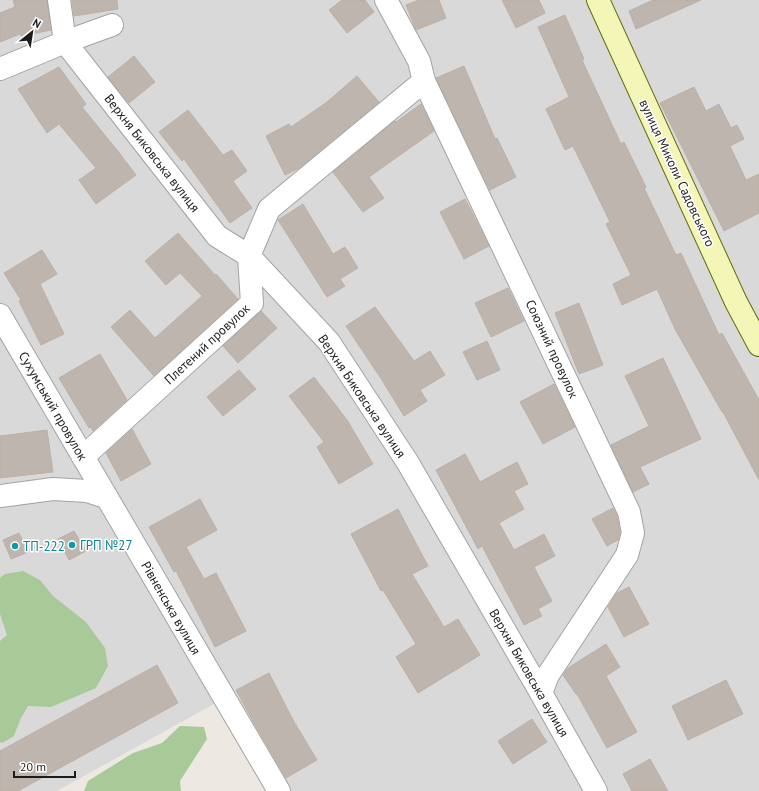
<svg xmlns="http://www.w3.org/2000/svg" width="759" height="791" viewBox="0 0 759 791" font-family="'PT Sans',sans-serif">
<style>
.residential{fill:#dad9d9}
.forest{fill:#a7ca98}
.building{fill:#bdb5ae;stroke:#beb0a5}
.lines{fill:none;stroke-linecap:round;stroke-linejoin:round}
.street-casing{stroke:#a3a3a3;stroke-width:24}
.secondary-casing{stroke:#616c09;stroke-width:24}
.street{stroke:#fff;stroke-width:22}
.secondary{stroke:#f3f6b6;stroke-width:22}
.culture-dot{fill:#0f9aa8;stroke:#fff;stroke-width:1.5}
.labels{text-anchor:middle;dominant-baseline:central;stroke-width:3;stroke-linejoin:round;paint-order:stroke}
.street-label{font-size:13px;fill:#1c1c1c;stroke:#fff}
.culture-label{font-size:13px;fill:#0d838f;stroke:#fff;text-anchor:start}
</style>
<rect width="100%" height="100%" fill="#ede9e2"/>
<!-- residential -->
<path class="residential" d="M0,0H759V791H274L214,704L57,791H0Z"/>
<!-- forest -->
<g class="forest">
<path d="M23,571L40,580L53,596L86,622L105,648L108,666L96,688L51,707L28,706L20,720L14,736L2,743L0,742V641L7,635L0,614V578L5,574Z"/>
<path d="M180,726L204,727L207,739L180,781L181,791H84L88,781L133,753L162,743Z"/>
</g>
<!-- building -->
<g class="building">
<path d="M13,0H47L51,30L21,36L20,34L0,42V13L15,7Z"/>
<path d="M72,0H117L118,9L74,16Z"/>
<path d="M342,0H365L374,12L347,33L329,10Z"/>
<path d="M419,0H439L446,18L416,30L406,5Z"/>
<path d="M502,0H539L545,13L516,28Z"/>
<path d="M653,0H701L636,29L629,11Z"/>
<path d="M565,15L584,59L582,60L621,144L624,142L646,187L644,188L676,255L681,253L719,335L722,333L759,400V480L723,412H722L675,329L657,289L622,305L613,284L631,275L606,224L610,222L573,146L565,150L546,109L569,97L538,27Z"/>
<path d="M134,56L155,82L129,103L108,77Z"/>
<path d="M464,66L495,139L497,138L516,177L490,190L436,78Z"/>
<path d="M59,67L86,104L82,107L117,150L136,175L96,204L79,180L96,168L59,124L47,133L18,89Z"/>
<path d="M357,76L379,102L299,168L285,175L266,136L289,124L291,127L327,102Z"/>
<path d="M694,87L706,111L719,104L731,128L737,125L744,139L730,146L746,180L759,174V213L724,231L660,103Z"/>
<path d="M421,104L434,131L369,177L384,198L363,212L333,172L395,121L396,122Z"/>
<path d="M188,110L223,155L232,150L247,171L233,181L252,208L230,223L184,159L182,161L159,132Z"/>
<path d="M465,199L489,246L464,259L440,212Z"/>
<path d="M303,204L333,254L345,247L358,268L340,279L345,286L327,297L278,220Z"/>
<path d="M178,233L215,275L216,274L238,299L154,376L111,327L130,310L155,338L202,296L180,273L166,285L145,261Z"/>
<path d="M42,250L57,274L40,284L64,334L41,345L19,301L21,300L4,273Z"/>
<path d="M508,288L524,321L491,337L475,303Z"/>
<path d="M579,303L603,365L579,374L555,313Z"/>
<path d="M375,307L414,361L430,351L445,375L420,390L427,401L404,416L382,380L346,326Z"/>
<path d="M261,311L277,328L238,363L223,346Z"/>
<path d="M487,341L500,370L477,380L463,352Z"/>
<path d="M100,354L127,400L93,431L91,427L89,428L59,378Z"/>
<path d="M663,358L701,439L640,467L649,484L633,492L611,445L649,426L625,376Z"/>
<path d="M239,370L256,389L223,416L207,397Z"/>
<path d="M314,377L347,420L373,464L339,484L317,447L324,442L289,396Z"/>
<path d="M554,384L575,427L543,444L520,402Z"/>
<path d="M132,429L151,464L121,481L106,453Z"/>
<path d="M47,430L53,472L0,478V436Z"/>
<path d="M465,454L480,482L517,462L528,484L514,491L524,509L499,523L514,550L544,534L555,556L534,567L552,601L538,609L542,616L524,625L482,546L478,549L436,470Z"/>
<path d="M200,499L217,530L186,547L204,579L216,573L246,631L215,647L176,571L174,572L149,527Z"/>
<path d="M613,508L617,516L620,532L618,540L607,546L592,519Z"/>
<path d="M398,509L428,566L412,574L444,627L458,619L480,655L418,693L396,657L416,644L383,590L381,591L351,534Z"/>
<path d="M74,531L86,551L69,560L58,539Z"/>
<path d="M19,533L28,552L11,559L3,540Z"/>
<path d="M629,587L649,624L624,637L608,607L617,593Z"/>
<path d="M606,644L620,667L606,676L637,732L607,748L577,694H576L563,675L568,668Z"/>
<path d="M157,665L178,703L18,791H0V751Z"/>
<path d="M269,673L293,720L317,760L286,778L254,723L236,690Z"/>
<path d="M726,680L743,714L688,740L672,706Z"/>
<path d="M532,719L547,742L513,764L498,741Z"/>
<path d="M650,759L668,791H632L623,774Z"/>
</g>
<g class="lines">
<!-- street casing -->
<g class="street-casing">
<g id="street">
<path d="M59,0L65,42L217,236L249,256L329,342L408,463L541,693L596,791"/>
<path d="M386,0L419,61L424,81L629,512L633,533L627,555L548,675L541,693"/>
<path d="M0,69L65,42L112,25"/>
<path d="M0,315L279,791"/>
<path d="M83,457L252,303L249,256L269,209L424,81"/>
<path d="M0,496L53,489L87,491L106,497"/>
</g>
</g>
<!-- secondary casing -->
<g class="secondary-casing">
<path id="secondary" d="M598,0L736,302L759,345"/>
</g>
<!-- street -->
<use href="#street" class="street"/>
<!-- secondary -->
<use href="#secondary" class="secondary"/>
</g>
<!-- markers -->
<g class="culture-dot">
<circle cx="72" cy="545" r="4"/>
<circle cx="15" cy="546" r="4"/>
</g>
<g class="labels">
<!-- street labels -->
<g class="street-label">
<text transform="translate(152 153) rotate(52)">Верхня Биковська вулиця</text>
<text transform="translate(677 173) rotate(65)">вулиця Миколи Садовського</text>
<text transform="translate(207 344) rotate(-43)">Плетений провулок</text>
<text transform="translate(552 349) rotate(65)">Союзний провулок</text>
<text transform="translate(362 396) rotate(56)">Верхня Биковська вулиця</text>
<text transform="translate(53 406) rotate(60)">Сухумський провулок</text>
<text transform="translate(171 608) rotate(60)">Рівненська вулиця</text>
<text transform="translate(529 673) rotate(60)">Верхня Биковська вулиця</text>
</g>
<!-- culture labels -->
<g class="culture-label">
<text x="80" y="545">ГРП №27</text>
<text x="23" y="546">ТП-222</text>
</g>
</g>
<!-- north arrow -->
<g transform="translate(32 32) rotate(30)" stroke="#ffffff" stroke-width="3" paint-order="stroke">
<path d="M0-3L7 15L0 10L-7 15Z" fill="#1c1c1c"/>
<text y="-6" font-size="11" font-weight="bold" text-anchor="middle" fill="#1c1c1c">N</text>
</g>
<!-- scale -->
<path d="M14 771v6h61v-6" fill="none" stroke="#1c1c1c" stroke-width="2"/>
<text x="20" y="771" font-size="12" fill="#1c1c1c" stroke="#ffffff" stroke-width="3" paint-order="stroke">20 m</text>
</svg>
